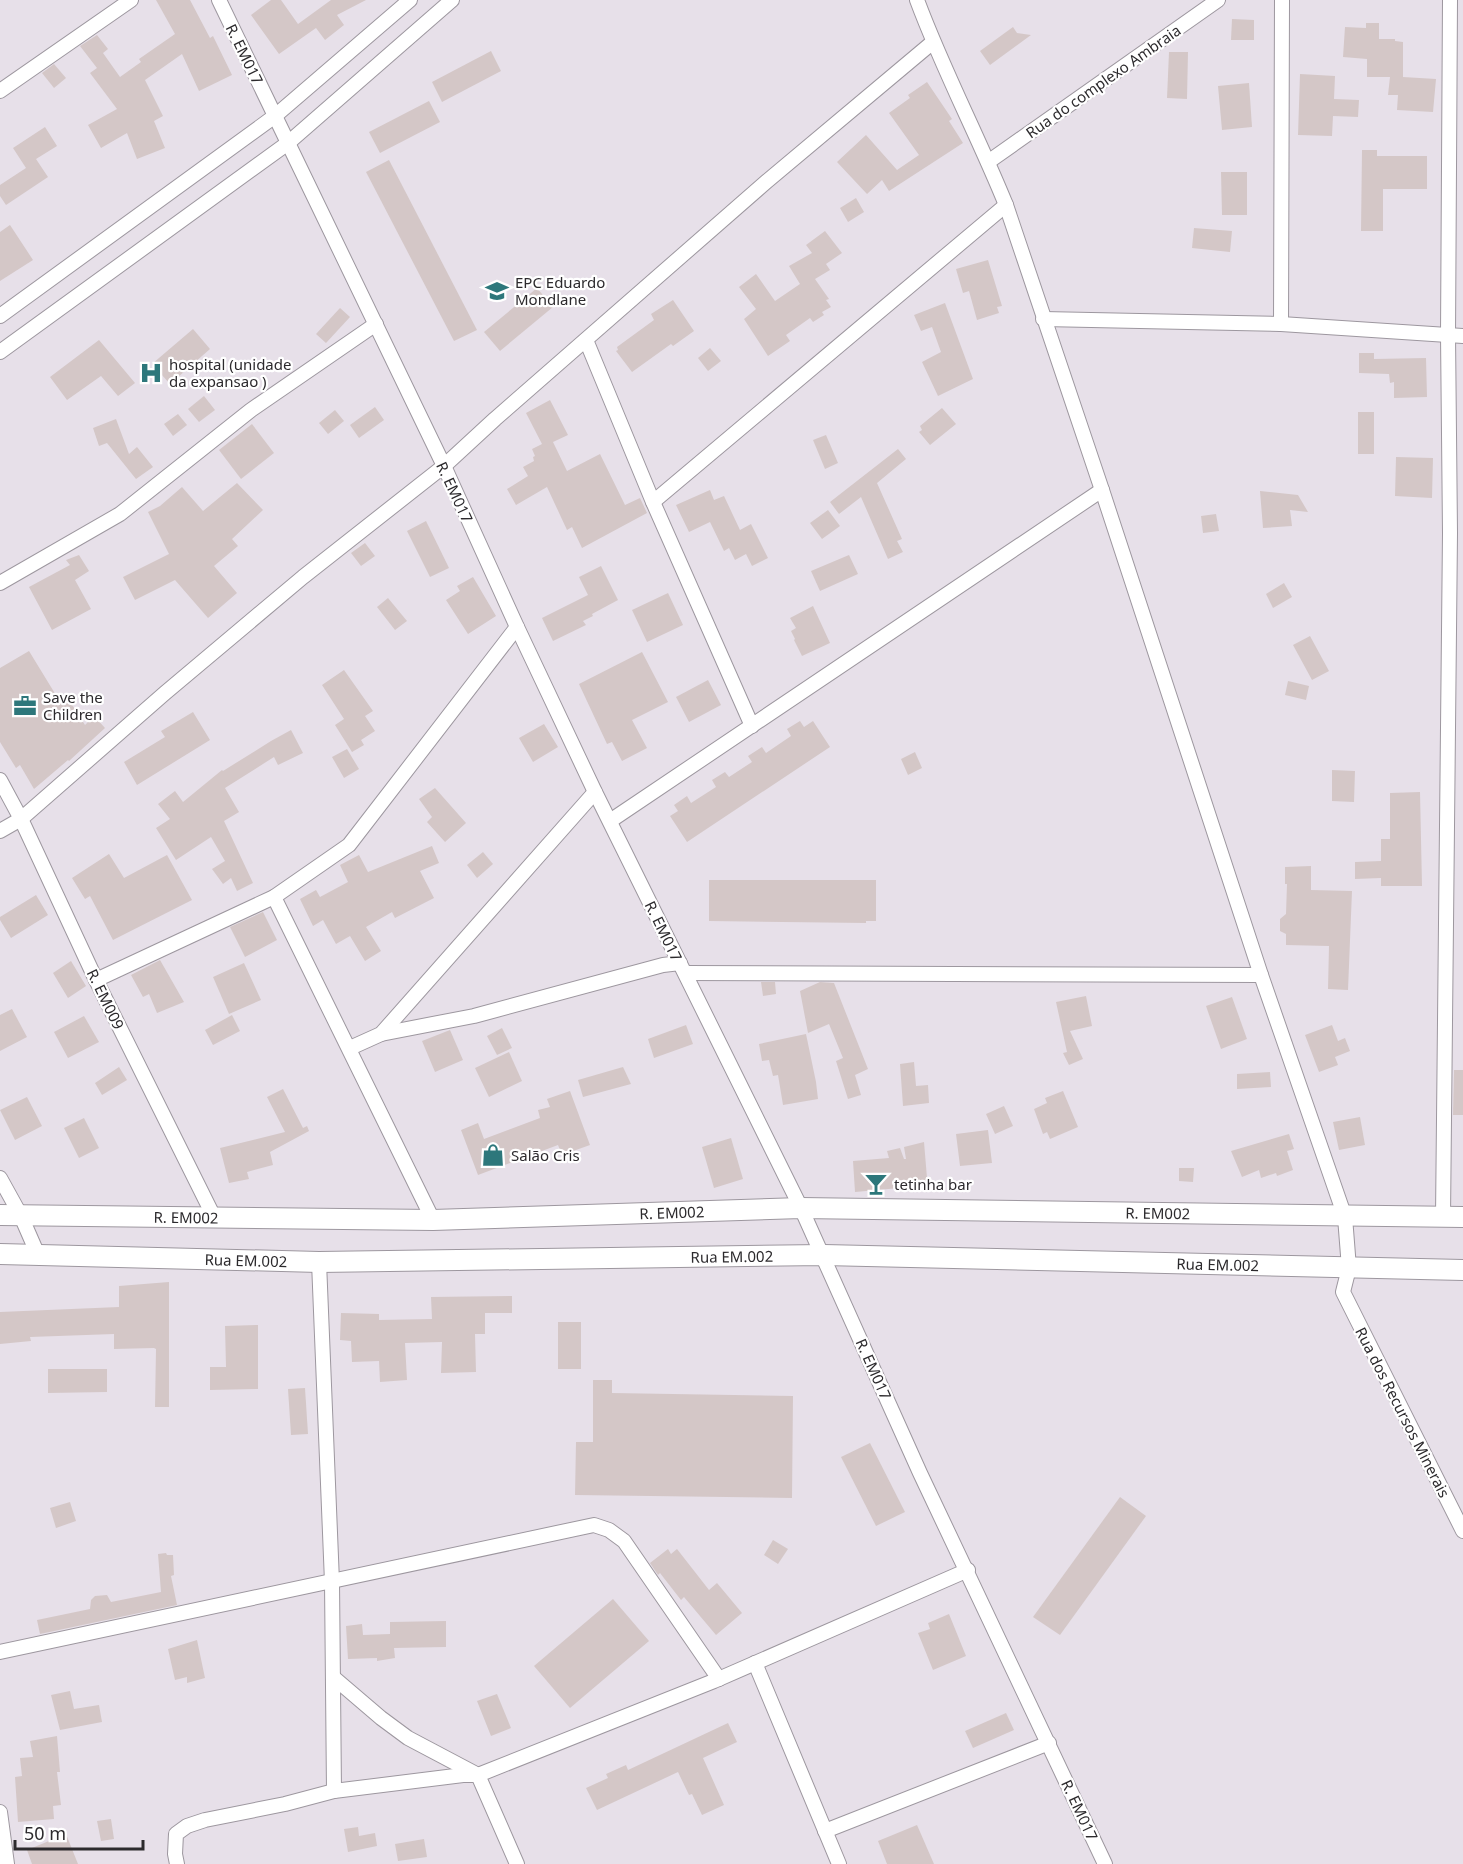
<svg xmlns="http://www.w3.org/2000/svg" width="1463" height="1864" viewBox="0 0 1463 1864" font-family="'Noto Sans',sans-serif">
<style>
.building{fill:#d4c7c7}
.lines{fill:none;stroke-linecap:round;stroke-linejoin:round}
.street-casing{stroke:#9d979f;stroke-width:16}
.secondary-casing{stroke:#9d979f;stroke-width:22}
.street{stroke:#fff;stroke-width:14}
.secondary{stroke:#fff;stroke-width:20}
.labels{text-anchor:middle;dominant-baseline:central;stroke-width:4.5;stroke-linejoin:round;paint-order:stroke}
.street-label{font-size:15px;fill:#2c2a2d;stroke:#fff}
.poi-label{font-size:15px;fill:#2c2a2d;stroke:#fff;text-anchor:start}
</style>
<rect width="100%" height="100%" fill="#e7e0e9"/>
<!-- building -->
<g class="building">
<path d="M156,0H190L210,38L213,36L232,75L199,91L182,54L145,80L163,116L154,121L165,148L137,159L127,133L101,148L88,125L117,109L90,73L97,68L80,46L97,35L108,49L103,53L120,77L141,62L139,59L175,34Z"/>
<path d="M271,0H281L298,24L331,0H366L337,15L344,25L325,40L316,28L279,54L251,15Z"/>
<path d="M1232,19L1254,20V40H1231Z"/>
<path d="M1366,23H1379V39H1395V41L1403,42V77L1436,79L1433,112L1397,110L1398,95H1388L1390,77H1367V59L1343,57L1345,27L1366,28Z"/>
<path d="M1013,27L1017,33L1031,35L990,65L980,51Z"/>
<path d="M491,51L501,71L442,102L432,82Z"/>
<path d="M1169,52H1188L1187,99L1167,98Z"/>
<path d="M54,64L66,78L54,88L42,73Z"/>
<path d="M1300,74L1335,76L1334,99L1359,100L1358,117L1333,116L1332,136L1298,135Z"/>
<path d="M927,82L952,119L949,121L963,143L889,191L882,180L867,194L837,162L866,135L897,170L919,155L889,113L910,98L908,95Z"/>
<path d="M1249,83L1252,127L1222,130L1218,86Z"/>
<path d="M429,101L440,122L380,153L369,132Z"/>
<path d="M45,127L57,146L36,159L48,177L6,205L0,196V185L26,168L13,148Z"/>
<path d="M1362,150H1377V156H1427V189H1383V231H1361Z"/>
<path d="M389,160L477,330L454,341L366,172Z"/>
<path d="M1221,172H1247V215H1222Z"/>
<path d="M856,198L864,212L848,222L840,208Z"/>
<path d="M10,225L33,260L0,281V232Z"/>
<path d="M1194,228L1232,231L1230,252L1192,248Z"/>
<path d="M825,231L842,253L826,264L830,270L815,279L829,299L826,300L831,307L822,312L824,315L813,322L810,318L786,335L790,341L768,356L744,319L756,309L739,287L756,274L775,301L800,284L789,266L812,253L806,245Z"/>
<path d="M988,260L1002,306L997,307L999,313L977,320L969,291L963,293L956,269Z"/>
<path d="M537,288L553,307L500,351L484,332Z"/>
<path d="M673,300L694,331L673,346L671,344L632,372L616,351L618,350L617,347L654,320L651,314Z"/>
<path d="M945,303L973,379L938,396L922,362L941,352L932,327L921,331L914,315Z"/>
<path d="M340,308L350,317L326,343L316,334Z"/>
<path d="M193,329L210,349L170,384L152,364Z"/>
<path d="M99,340L135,383L118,396L101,376L67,400L50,377Z"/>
<path d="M710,348L721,361L708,371L698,358Z"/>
<path d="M1359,353H1374V359L1426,358L1427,397L1394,398V382L1390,383L1389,374L1359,373Z"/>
<path d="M204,396L215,410L199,422L188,409Z"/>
<path d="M550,400L568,435L553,442L567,471L600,454L625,505L640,498L647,513L582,548L572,527L567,530L547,487L516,505L507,489L528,476L523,467L534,461L533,457L535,456L532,449L542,444L526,413Z"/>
<path d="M375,407L384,420L359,438L350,425Z"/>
<path d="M942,408L956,424L930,445L919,432L922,430L920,426Z"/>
<path d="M335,410L344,421L328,434L319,423Z"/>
<rect x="1358" y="412" width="16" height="42"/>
<path d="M178,414L187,425L173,436L164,424Z"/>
<path d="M116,419L129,454L137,447L153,467L136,479L107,443L99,446L93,428Z"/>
<path d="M252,424L274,453L241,479L219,450Z"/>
<path d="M826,435L838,463L825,469L813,440Z"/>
<path d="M898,449L906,459L877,483L902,539L897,541L903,552L888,559L861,497L839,514L830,502Z"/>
<path d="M1396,457L1433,458L1432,498L1395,496Z"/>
<path d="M237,483L263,510L232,539L238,546L214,566L237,593L208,618L175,580L135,600L123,577L169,554L148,512L160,506L182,487L203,511Z"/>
<path d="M710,490L714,500L724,496L740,530L751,524L768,558L752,566L746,554L735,560L729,548L724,551L710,522L689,532L676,505Z"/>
<path d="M1260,491L1298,495L1308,512L1290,510L1292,526L1263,528Z"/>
<path d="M828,510L840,526L822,539L810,523Z"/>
<path d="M1216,514L1219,531L1203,533L1201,516Z"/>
<path d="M426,521L449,568L430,577L407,531Z"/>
<path d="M365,543L375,556L361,566L351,553Z"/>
<path d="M79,555L89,571L75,580L91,609L52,630L29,587L70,565L66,560Z"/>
<path d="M849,555L858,574L820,591L811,571Z"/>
<path d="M601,566L618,600L592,614L593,616L583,621L586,625L553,641L542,618L588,595L579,577Z"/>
<path d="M473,577L496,616L468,634L446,600L460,591L457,586Z"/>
<path d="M1284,583L1292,597L1273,608L1266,594Z"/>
<path d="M668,593L683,625L647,642L632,610Z"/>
<path d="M388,598L407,621L395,630L377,607Z"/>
<path d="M813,606L830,643L802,656L794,640L795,639L791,631L796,628L790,618Z"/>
<path d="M1310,636L1329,671L1312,680L1293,645Z"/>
<path d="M29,651L62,705L69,700L85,725L94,716L105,728L69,761L68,760L34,789L20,765L16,768L0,742V668Z"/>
<path d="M642,652L668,702L632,720L647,748L622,761L612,742L607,744L579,684Z"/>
<path d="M344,670L373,711L365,716L375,731L361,740L364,745L352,752L335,725L344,719L322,685Z"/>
<path d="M708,680L721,705L689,722L676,697Z"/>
<path d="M1288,681L1309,686L1306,700L1285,695Z"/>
<path d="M193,712L210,740L137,785L124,762L165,737L161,731Z"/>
<path d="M800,721L804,727L813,721L830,747L687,842L670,816L678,811L674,805L687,796L691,803L716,787L712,780L725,772L729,777L752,762L748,756L762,747L766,753L791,736L787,729Z"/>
<path d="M544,724L558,747L533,762L519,738Z"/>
<path d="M291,730L303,753L278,765L274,757L225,788L239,812L224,821L253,883L237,891L231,878L223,884L212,869L225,861L211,837L176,860L156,828L170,819L158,804L175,791L183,802L222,770L223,771L271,741Z"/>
<path d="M347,749L359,769L344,778L332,757Z"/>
<path d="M915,752L922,768L908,775L901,759Z"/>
<path d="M1332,770L1355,771L1354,802L1332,801Z"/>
<path d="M435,788L466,823L445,842L427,822L432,817L419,799Z"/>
<path d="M1420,792L1422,886H1381V878L1355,879V862L1381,861V839H1390V793Z"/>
<path d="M432,846L439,863L420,871L434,898L395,918L392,912L366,927L381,951L365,961L350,936L336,944L323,920L313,926L300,899L316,890L320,897L348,882L340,865L359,855L368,872Z"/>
<path d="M483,852L493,864L477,878L467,865Z"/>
<path d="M109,854L124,878L167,855L192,900L113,940L90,896L85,899L72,878Z"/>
<path d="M1311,866V890L1352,891L1348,990L1328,989L1329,946L1286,945V934L1280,931V919L1286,914L1287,884H1285V867Z"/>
<path d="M709,880H876V921H866V923L709,921Z"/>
<path d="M36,895L48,915L11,938L0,920V917Z"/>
<path d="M263,912L277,940L245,957L230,927Z"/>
<path d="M160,960L184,1002L157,1013L149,994L143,997L131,975Z"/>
<path d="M71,961L86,986L68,998L53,973Z"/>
<path d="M244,963L261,1000L229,1014L213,977Z"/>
<path d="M761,982H775L776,994L763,996Z"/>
<path d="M820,982L834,983L868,1069L855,1075L861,1095L848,1099L836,1061L843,1058L829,1024L808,1033L800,991Z"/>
<path d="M1086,996L1092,1026L1070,1031L1083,1059L1069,1065L1063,1053L1067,1052L1056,1002Z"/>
<path d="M1232,997L1247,1039L1221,1049L1206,1006Z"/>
<path d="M12,1009L27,1037L0,1051V1015Z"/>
<path d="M232,1015L240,1031L213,1045L205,1030Z"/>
<path d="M84,1016L99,1042L68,1058L54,1032Z"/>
<path d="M686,1025L693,1044L654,1058L648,1039Z"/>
<path d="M1332,1025L1338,1041L1345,1038L1350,1051L1335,1057L1338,1065L1319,1072L1305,1035Z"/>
<path d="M502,1028L512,1048L497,1055L487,1036Z"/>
<path d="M450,1030L463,1060L435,1072L422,1041Z"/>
<path d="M806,1034L816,1082L818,1099L783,1105L778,1075L773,1076L769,1060L762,1061L759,1044Z"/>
<path d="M509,1052L522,1081L489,1097L475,1068Z"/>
<path d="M914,1062L916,1086L928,1085L929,1103L903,1106L900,1064Z"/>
<path d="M119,1067L127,1080L102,1095L95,1083Z"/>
<path d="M623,1067L631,1084L583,1097L578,1080Z"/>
<path d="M1454,1070H1463V1115H1453Z"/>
<path d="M1270,1072L1271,1087L1237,1089V1074Z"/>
<path d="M283,1089L303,1128L307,1126L309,1131L270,1152L273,1165L247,1172L249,1179L229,1183L220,1148L285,1132L267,1097Z"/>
<path d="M570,1091L590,1145L562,1155L558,1145L478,1175L461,1130L478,1123L484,1139L540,1118L538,1110L550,1107L547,1099Z"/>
<path d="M1063,1091L1078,1127L1050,1139L1047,1132L1043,1134L1034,1109L1047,1103L1045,1098Z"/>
<path d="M27,1097L42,1126L15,1140L0,1110Z"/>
<path d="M1004,1106L1013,1126L995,1134L986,1114Z"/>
<path d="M1360,1117L1365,1145L1339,1150L1333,1122Z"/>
<path d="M84,1118L99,1148L79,1158L64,1128Z"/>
<path d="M988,1130L992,1163L960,1166L956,1134Z"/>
<path d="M1289,1134L1294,1149L1287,1151L1293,1170L1277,1176L1276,1173L1261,1178L1259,1170L1242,1177L1231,1151Z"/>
<path d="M731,1138L743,1179L714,1188L702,1147Z"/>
<path d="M924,1142L928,1190L911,1192V1187L855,1192L853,1161L889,1158L887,1151L900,1148L904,1159H906L904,1147Z"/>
<path d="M1179,1168H1194L1193,1182L1179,1181Z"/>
<path d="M169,1282V1407H155L156,1349L154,1348L114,1349V1334L30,1337L31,1341L0,1344V1312L119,1307V1286Z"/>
<path d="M512,1296V1313H485V1334H475L476,1372L441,1373L442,1342L405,1343L407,1380L380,1382L379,1361L352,1362L351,1341L340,1340L341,1313L379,1314V1320L432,1319L431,1297Z"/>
<rect x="558" y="1322" width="23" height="47"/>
<path d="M258,1325V1389L210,1390V1367H226L225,1326Z"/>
<path d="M48,1369H107V1392L48,1393Z"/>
<path d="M593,1380H612V1393L793,1396L792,1498L575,1495L576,1442H593Z"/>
<path d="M305,1388L308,1434L291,1435L288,1389Z"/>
<path d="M870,1443L905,1512L876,1526L841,1457Z"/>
<path d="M1120,1497L1146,1516L1060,1635L1033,1617Z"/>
<path d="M70,1502L76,1521L56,1528L50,1508Z"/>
<path d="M773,1540L788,1549L778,1564L764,1555Z"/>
<path d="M668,1549L671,1554L677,1549L709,1590L717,1583L742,1613L716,1635L684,1597L681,1600L660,1573L658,1575L650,1563Z"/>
<path d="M166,1553L167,1555H173L174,1575L171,1576L177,1605L40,1634L37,1620L90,1609L91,1600L95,1596L107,1595L111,1602L161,1592L158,1554Z"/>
<path d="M613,1599L649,1641L570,1708L534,1666Z"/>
<path d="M949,1614L966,1656L933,1670L918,1633L930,1629L928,1623Z"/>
<path d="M446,1621V1647L394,1648L395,1658L377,1661V1658L348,1659L346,1626L362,1624L363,1635L390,1634V1622Z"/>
<path d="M197,1640L205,1678L187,1683V1677L175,1680L168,1649Z"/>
<path d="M70,1691L74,1709L99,1705L102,1722L60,1730L51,1695Z"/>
<path d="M497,1694L511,1728L491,1736L477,1701Z"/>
<path d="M1006,1713L1014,1730L973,1748L965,1731Z"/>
<path d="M728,1723L737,1742L703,1758L724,1805L702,1815L692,1794L689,1795L678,1772L597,1810L586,1788L608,1778L606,1774L626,1765L628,1770Z"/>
<path d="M57,1736L60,1772H57L61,1805L53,1806L54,1819L18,1822L15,1777L22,1776L20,1758L33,1757L30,1741Z"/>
<path d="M111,1819L114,1839L101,1841L97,1821Z"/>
<path d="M917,1825L934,1864H887L878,1841Z"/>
<path d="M358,1827L359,1836L375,1833L377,1846L348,1852L344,1829Z"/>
<path d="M66,1834L78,1864H32L27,1850Z"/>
<path d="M424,1839L427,1857L398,1861L395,1844Z"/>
</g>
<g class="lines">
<!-- street casing -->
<g class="street-casing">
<g id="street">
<path d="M219,0L444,466L517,627L595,792L801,1208L920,1473L1105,1864"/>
<path d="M917,0C943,70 978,136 1006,205L1102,490L1261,975L1345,1217L1349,1268L1343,1292L1463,1531"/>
<path d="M0,91L131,0"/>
<path d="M988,162L1218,0"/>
<path d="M0,316L275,116L410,0"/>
<path d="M1043,319L1281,324L1463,336"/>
<path d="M1281,324L1282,0"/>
<path d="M586,340L653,502L752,726"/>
<path d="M0,352L288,143L452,0"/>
<path d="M653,502L1006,205"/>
<path d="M0,583L120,514L251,410L376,324"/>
<path d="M0,780L21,819L96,980L214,1217"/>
<path d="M610,821L1102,490"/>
<path d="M0,831L21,819L165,693L303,577L444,466L495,419L766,182L933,42"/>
<path d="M274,897L433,1220"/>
<path d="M686,973L1261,975"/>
<path d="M96,980L274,897L349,845L517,627"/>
<path d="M381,1034L474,1016L663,965L680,963"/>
<path d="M350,1048L381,1034L595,792"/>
<path d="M0,1178L21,1216L38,1255"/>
<path d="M1443,1217L1450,533L1448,335L1450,0"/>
<path d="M319,1262L332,1582L334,1791"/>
<path d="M0,1652L594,1525L609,1530L624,1541L719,1679"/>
<path d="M755,1663L839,1864"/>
<path d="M333,1677L381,1718L408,1738L478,1775L517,1864"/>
<path d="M0,1812L7,1864"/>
<path d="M825,1831L1049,1743"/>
<path d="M177,1864L175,1854L176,1834L187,1826L205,1820L285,1804L334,1791L463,1775H478L714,1681L968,1570"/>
</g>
</g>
<!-- secondary casing -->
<g class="secondary-casing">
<g id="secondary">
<path id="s1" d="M0,1215L433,1220L801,1208L1463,1217"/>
<path id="s2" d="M0,1254L319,1262L824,1255L1463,1270"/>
</g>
</g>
<!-- street -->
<use href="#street" class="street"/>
<!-- secondary -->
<use href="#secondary" class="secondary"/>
</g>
<!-- icons -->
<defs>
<g id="school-bare" transform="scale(1.8)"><path d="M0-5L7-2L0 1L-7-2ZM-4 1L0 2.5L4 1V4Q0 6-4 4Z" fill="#2d777b" stroke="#fff" stroke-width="2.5" paint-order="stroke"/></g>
<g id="hospital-bare" transform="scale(1.8)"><path d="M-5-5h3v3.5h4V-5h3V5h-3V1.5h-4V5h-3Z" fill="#2d777b" stroke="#fff" stroke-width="2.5" paint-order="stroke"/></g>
<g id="office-bare" transform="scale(1.8)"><path d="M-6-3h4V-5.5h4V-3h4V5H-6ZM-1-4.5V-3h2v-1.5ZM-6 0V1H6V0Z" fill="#2d777b" stroke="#fff" stroke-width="2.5" paint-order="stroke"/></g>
<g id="shop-bare" transform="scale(1.8)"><path d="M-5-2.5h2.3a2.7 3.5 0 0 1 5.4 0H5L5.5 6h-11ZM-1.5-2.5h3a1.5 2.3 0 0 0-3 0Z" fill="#2d777b" stroke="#fff" stroke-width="2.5" paint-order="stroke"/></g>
<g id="bar-bare" transform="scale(1.8)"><path d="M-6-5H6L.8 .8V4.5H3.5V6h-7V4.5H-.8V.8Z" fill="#2d777b" stroke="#fff" stroke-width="2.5" paint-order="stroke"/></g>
</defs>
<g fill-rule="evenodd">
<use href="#school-bare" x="497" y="291"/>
<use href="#hospital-bare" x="151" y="373"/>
<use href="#office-bare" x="25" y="706"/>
<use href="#shop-bare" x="493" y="1155"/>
<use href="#bar-bare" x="876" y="1184"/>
</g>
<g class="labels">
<!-- street labels -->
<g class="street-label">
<text transform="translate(245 54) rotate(64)">R. EM017</text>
<text transform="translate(1103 81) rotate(-35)">Rua do complexo Ambraia</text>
<text transform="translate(455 492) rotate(65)">R. EM017</text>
<text transform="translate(664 931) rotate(64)">R. EM017</text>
<text transform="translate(106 999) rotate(64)">R. EM009</text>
<text stroke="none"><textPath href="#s1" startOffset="672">R. EM002</textPath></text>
<text stroke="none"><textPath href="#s1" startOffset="1158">R. EM002</textPath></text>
<text stroke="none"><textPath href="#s1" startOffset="186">R. EM002</textPath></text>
<text stroke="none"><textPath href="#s2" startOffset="732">Rua EM.002</textPath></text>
<text stroke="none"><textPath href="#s2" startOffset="246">Rua EM.002</textPath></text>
<text stroke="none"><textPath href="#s2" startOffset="1218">Rua EM.002</textPath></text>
<text transform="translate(874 1369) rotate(66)">R. EM017</text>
<text transform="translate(1403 1412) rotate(63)">Rua dos Recursos Minerais</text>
<text transform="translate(1080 1810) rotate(65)">R. EM017</text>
</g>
<!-- poi labels -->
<g class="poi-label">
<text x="515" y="282">EPC Eduardo<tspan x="515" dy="17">Mondlane</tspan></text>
<text x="169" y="364">hospital (unidade<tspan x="169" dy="17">da expansao )</tspan></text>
<text x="43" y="697">Save the<tspan x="43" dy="17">Children</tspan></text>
<text x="511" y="1155">Salão Cris</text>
<text x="894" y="1184">tetinha bar</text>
</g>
</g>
<!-- scale -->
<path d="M15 1840v9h128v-9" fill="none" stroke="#2c2a2d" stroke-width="3"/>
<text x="24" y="1840" font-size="18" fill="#2c2a2d" stroke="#ffffff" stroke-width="4.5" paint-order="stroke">50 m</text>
</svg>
